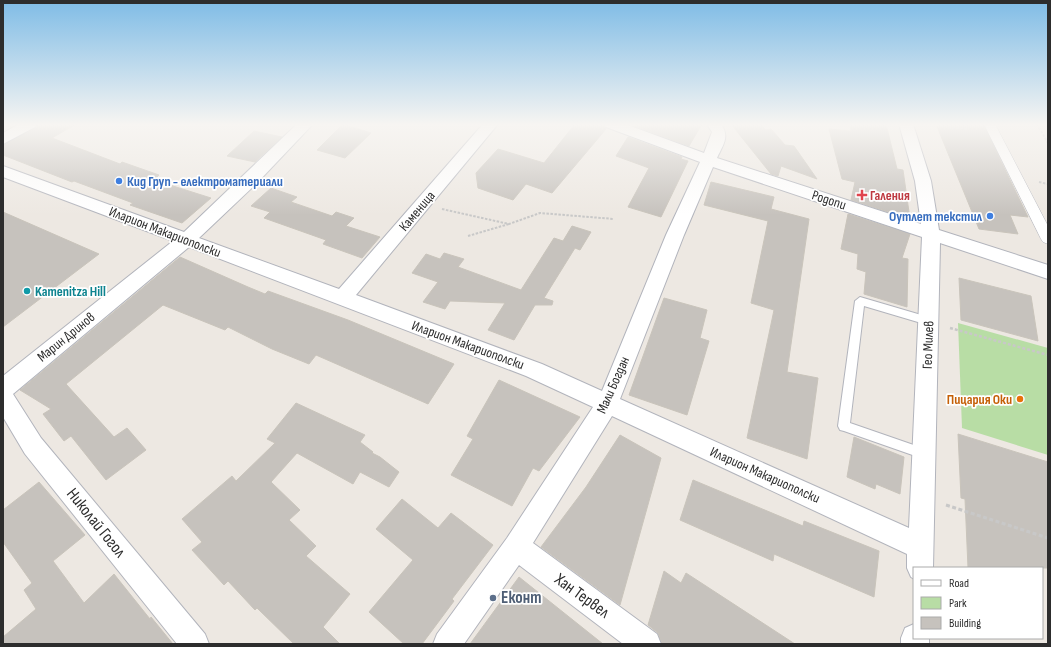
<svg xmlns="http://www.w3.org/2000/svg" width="1051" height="647" viewBox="0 0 1051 647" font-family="'Sofia Sans Condensed',sans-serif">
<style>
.green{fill:#b8dda5}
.building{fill:#c6c2bd;stroke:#c9c4bb}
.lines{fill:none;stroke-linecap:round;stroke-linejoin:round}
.service-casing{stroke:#b2b4bc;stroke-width:2}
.pedestrian-casing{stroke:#b2b4bc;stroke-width:1}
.minor-casing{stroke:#b2b4bc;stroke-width:2}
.path-far2{stroke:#c8c8c8;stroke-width:2;stroke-dasharray:2.5 1.5;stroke-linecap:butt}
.path-far1{stroke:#c8c8c8;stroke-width:2.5;stroke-dasharray:3 2;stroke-linecap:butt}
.path{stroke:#c8c8c8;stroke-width:3;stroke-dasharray:4 2.5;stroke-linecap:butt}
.service{fill:#fff;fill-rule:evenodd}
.pedestrian{fill:#fff;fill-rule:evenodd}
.minor{fill:#fff;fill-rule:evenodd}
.shop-dot{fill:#3f7fe0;stroke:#fff;stroke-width:1.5}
.health-dot{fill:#e0444e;stroke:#fff;stroke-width:1.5}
.culture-dot{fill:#0f9aa8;stroke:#fff;stroke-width:1.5}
.food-dot{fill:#e8710a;stroke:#fff;stroke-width:1.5}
.service-dot{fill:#5c6f8a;stroke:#fff;stroke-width:1.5}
.labels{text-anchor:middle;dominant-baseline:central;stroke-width:3.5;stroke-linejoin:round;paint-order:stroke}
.shop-label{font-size:14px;font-weight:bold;fill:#366cbe;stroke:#fff;text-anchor:start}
.health-label{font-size:14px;font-weight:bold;fill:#be3a42;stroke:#fff;text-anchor:start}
.street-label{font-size:14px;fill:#2d2d2d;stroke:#fff}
.culture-label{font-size:14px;font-weight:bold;fill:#0d838f;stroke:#fff;text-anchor:start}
.food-label{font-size:14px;font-weight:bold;fill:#c56008;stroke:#fff;text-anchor:end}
.near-street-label{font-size:17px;fill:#2d2d2d;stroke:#fff}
.near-service-label{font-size:17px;font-weight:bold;fill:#4e5e75;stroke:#fff;text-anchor:start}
</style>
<rect width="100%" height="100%" fill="#ede8e2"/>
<!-- green -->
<path class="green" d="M958,323L1048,348V455L962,428Z"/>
<!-- building -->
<g class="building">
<path d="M38,124H76L52,138L120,164L122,162L159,175L154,180L211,198L182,223L130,205L133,203L74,181L72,182L3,155V145L36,128Z"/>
<path d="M343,124L371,133L345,158L317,150Z"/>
<path d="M575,124H603L606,129L552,193L526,184L513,200L478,188L476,173L498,149L544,163Z"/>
<path d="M636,124H702L689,146L635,126Z"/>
<path d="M731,124H760L766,130L771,129L785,145L794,146L817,179L781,166L778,176L771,174Z"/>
<path d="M850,124H886L897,169L903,170L910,219L851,200L855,182L842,179L829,129L851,131Z"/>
<path d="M936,124H983L1028,217L1010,215L1018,234L979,229Z"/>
<path d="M254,131L282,137L255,162L227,156Z"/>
<path d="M628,137L682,157L681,159L688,161L661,217L628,207L649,168L616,156Z"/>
<path d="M711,182L774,197L771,209L809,219L787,372L818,378L807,459L747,438L774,310L751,303L768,221L704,205Z"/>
<path d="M271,188L297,197L291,202L332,216L336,212L354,218L346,226L380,237L362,258L323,244L326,240L264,218L270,212L251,206Z"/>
<path d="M3,212L99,254L3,327Z"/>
<path d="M848,214L910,234L902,258L908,259L907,307L864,294L866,272L857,269L858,254L841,249Z"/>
<path d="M572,226L591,232L580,250L575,248L544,298L553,301L552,305H535L514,340L488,330L505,303L450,301L445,309L423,302L438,282L412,273L426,254L440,259L444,253L464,259L458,267L521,290L554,238L563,241Z"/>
<path d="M180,257L248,287L265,294L268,291L348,320L454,364L428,404L316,355L309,364L272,349L228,327L225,330L163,305L66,384L114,437L127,428L146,450L106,480L71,436L64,441L43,414L51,409L20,390Z"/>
<path d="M959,278L1031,296L1038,341L961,320Z"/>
<path d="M664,298L707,310L700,338L709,341L687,415L629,395Z"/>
<path d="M499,380L580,417L539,471L533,468L512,506L451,475L473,439L467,436Z"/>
<path d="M296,403L365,435L360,442L373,452L372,453L380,457L399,472L389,487L360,472L353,484L297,453L271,482L300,510L289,520L316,546L306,556L350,594L323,627L340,644H294L257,608L255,610L228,581L224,585L192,550L202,542L182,519L232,476L236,481L275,443L267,439Z"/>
<path d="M958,434L1048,462V568H968L965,499L961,498Z"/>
<path d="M620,435L661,458L620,605L541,547L586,487Z"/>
<path d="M854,437L904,457L900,494L876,484L875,489L847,477Z"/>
<path d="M693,480L803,526L804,521L879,551L874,597L774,554L773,561L680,520Z"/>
<path d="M39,482L85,535L53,561L84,603L114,574L150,619L151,617L173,644H3V637L36,609L24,590L32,583L3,542V510Z"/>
<path d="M402,499L438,528L451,513L493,545L452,599L454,601L422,644H404L369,612L413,560L376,529Z"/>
<path d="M664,571L681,583L686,573L795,644H662L658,633L648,625Z"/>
<path d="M519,577L603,644H470Z"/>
</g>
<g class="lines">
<!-- service casing -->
<g class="service-casing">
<path id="service" d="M860,297L928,317L932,318L933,321L932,324L928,325L864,306L850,423L928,450L930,454L928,458L924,459L844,431L840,430L838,426L855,301Z"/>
</g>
<!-- pedestrian casing -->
<g class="pedestrian-casing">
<path id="pedestrian" d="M984,124H995L1048,226V244L1043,242L1041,239Z"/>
</g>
<!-- minor casing -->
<g class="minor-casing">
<g id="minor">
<path d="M19,124H37L35,127L3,144V133Z"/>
<path d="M297,124H313L257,183L199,238L339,289L483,124H498L356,295L542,364L602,391L666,235L700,162L606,127L604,124H625L704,153L712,132L707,124H721C730,137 723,145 717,158L921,224L915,181L899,124H913L931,181L939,230L1048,265V279L940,243L933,568H914V579L911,577L907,568V554L612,416L533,543L657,634L661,644H623L519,565L464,644H433L437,634L507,538L593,407L526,376L189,247L13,394L41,438L205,634L209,644H177L25,454L3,417V376L173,241L3,177V166L184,232ZM713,167L922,237L909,528L620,399L684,235Z"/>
<path d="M914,624V638H929V644H901V638L905,628Z"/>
</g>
</g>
<!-- path-far2 -->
<g class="path-far2">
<path d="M1037,124L1048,143"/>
<path d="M925,125L968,129"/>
<path d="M1039,182L1048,184"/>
<path d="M442,209L509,224L540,213L614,219"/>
<path d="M468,236L509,224"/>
</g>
<!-- path-far1 -->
<path class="path-far1" d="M950,328L1048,355"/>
<!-- path -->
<path class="path" d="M946,505L1048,538"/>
<!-- service -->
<use href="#service" class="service"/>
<!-- pedestrian -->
<use href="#pedestrian" class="pedestrian"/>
<!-- minor -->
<use href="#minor" class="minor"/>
</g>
<!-- sky -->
<linearGradient id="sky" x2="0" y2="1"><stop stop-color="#7fbce6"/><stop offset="0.58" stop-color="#f7f5f2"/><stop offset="1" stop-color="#f7f5f2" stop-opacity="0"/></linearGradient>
<rect width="1051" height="215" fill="url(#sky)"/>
<!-- markers -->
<g class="shop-dot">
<circle cx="119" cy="181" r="4"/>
<circle cx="990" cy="216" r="4"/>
</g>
<path class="health-dot" d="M860 189h4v4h4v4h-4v4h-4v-4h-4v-4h4z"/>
<circle class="culture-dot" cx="27" cy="291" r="4"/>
<circle class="food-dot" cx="1020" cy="399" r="4"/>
<circle class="service-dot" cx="493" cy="598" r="4"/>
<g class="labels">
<!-- shop labels -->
<g class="shop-label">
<text x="127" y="181">Кид Груп - електроматериали</text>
<text x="982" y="216" text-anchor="end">Оутлет текстил</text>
</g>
<!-- health labels -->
<g class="health-label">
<text x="870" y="195">Галения</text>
</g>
<!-- street labels -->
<g class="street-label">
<text transform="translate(829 200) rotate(18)">Родопи</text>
<text transform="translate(417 211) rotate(-50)">Каменица</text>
<text transform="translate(165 232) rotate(21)">Иларион Макариополски</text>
<text transform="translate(66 337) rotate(-39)">Марин Дринов</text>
<text transform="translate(468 345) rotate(20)">Иларион Макариополски</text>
<text transform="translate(928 345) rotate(-88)">Гео Милев</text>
<text transform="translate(613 385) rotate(-66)">Мали Богдан</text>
<text transform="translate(765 475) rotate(24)">Иларион Макариополски</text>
</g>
<!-- culture labels -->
<g class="culture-label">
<text x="35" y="291">Kamenitza Hill</text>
</g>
<!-- food labels -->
<g class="food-label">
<text x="1012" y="399">Пицария Оки</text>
</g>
<!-- near-street labels -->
<g class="near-street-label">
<text transform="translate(96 523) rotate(51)">Николай Гогол</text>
<text transform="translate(582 596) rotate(36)">Хан Тервел</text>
</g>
<!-- near-service labels -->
<g class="near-service-label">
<text x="501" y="598">Еконт</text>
</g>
</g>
<!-- border -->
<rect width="1051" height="647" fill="none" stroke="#2d2d2d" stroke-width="8"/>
<!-- legend -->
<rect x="913" y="567" width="130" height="72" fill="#ffffff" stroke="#ababab"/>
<rect x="921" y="580" width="20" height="6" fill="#ffffff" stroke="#ababab"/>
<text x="949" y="587" font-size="12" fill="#2d2d2d">Road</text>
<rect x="921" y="597" width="20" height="12" fill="#b8dda5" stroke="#ababab"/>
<text x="949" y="607" font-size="12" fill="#2d2d2d">Park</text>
<rect x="921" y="617" width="20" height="12" fill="#c6c2bd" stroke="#ababab"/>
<text x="949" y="627" font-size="12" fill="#2d2d2d">Building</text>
</svg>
